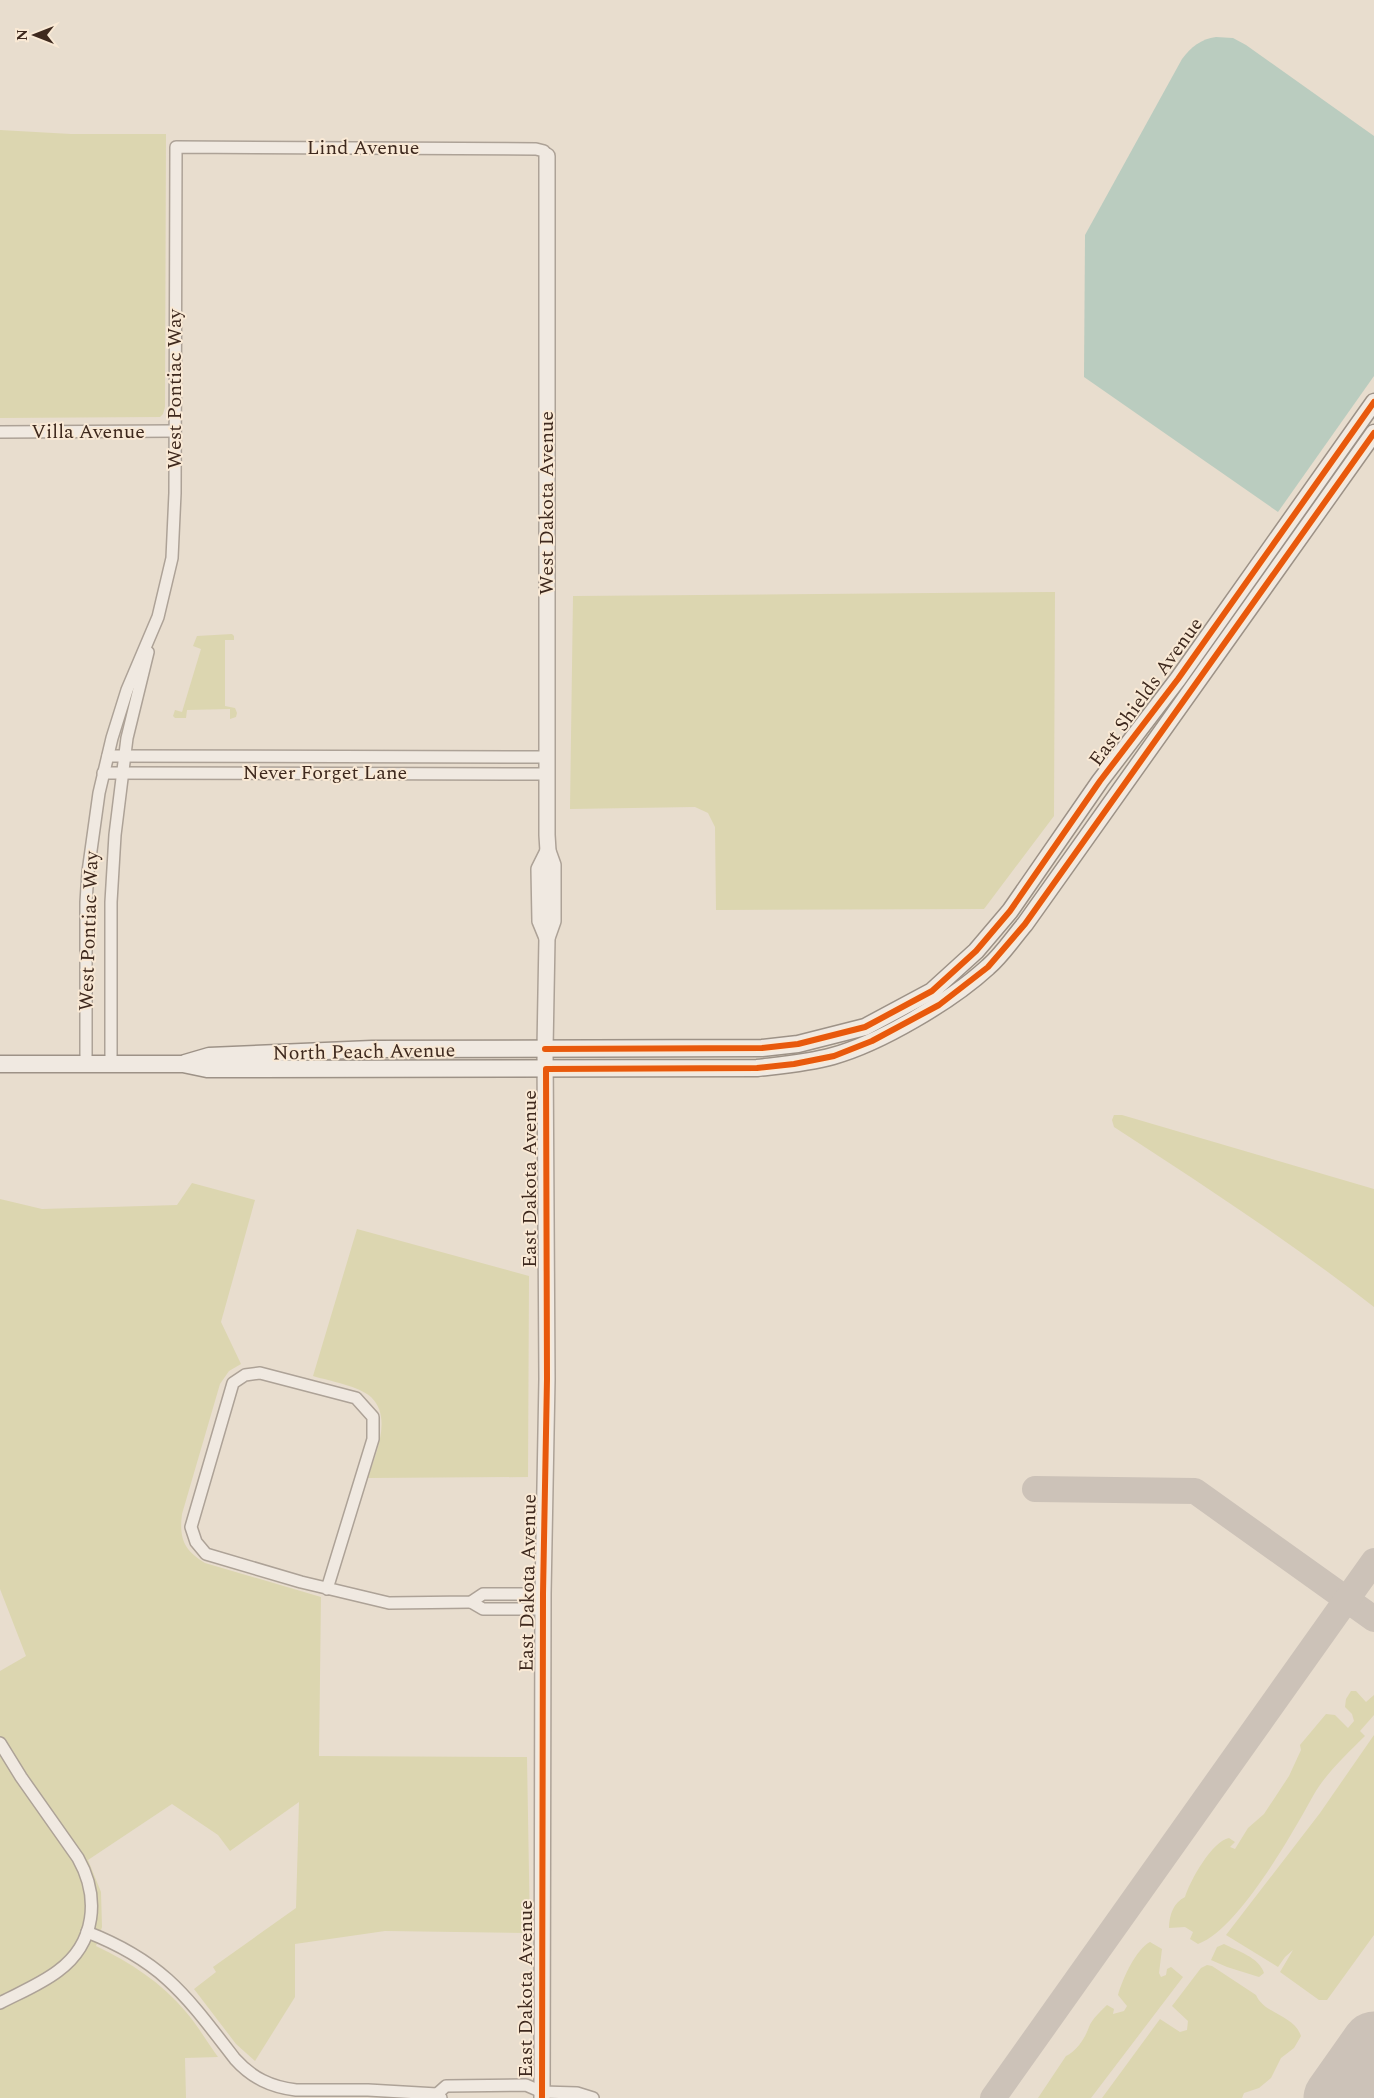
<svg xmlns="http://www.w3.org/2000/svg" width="1374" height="2098" viewBox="0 0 1374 2098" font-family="Spectral,serif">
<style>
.green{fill:#dcd6b0}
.water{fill:#baccbf}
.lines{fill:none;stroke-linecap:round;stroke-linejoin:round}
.taxiway{stroke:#ccc2b8;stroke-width:26}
.runway{stroke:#ccc2b8;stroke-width:65}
.minor-casing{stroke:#ada297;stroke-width:14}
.tertiary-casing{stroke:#ada297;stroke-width:18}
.secondary-casing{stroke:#9d9287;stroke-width:19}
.minor{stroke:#f0e9e1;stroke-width:11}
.tertiary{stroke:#f0e9e1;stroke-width:15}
.secondary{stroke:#f0e9e1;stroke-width:16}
.cycleway-casing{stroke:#f9e9d5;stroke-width:9}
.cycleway{stroke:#e8590c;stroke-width:6}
.labels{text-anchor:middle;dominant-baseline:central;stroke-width:4;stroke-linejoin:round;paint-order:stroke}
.street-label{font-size:20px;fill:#3e291e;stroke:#f9e9d5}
</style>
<rect width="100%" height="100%" fill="#e8ddce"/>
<!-- green -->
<g class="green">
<path d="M0,130L71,134H166L165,407L163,414L160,417L0,418Z"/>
<path d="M1055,592L1054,816L984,909L716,910L715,827L708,813L695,807L570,809L573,596Z"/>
<path d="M232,634L234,636V640H225V706L235,708L237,713L236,717L230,719V709L187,710L186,718H175L173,716L175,710L182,712L201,649L193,646L197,636Z"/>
<path d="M1114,1115H1122L1374,1189V1307C1291,1242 1203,1185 1114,1127L1112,1120Z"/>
<path d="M192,1183L255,1200L221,1322L241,1364L229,1371L220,1384L182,1514C179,1539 184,1550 205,1563L321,1597L319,1756L527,1757L530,1933L385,1931L295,1944V1997L255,2061L236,2044L194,1989L216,1972L213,1967L296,1908L299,1802L230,1851L218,1835L172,1804L88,1860L101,1892L102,1927L96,1946C130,1962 162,1983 186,2012C198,2026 207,2042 218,2057L185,2058L186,2098H0V1671L26,1656L0,1589V1199L42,1209L177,1205Z"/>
<path d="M357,1229L529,1276L528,1477L368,1478C375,1454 393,1418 371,1397C359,1386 329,1381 313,1376Z"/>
<path d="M1351,1691H1356L1366,1702L1374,1695V1715L1360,1731L1365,1736C1346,1755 1326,1773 1313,1796C1292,1834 1238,1930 1198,1944L1190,1939L1193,1932L1185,1927L1169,1928C1169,1915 1174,1902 1185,1897C1190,1881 1212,1841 1229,1838L1235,1842L1230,1847L1235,1849L1248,1828L1264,1814L1289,1776L1301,1750L1300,1745L1326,1714L1335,1715L1348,1728L1354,1721L1352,1714L1345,1707L1346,1699Z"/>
<path d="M1374,1735V1935L1327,2000H1319L1280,1972L1293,1950L1285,1957L1278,1967L1226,1935L1320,1813Z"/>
<path d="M1150,1942L1162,1949L1159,1973L1161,1977L1166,1975L1167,1969L1171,1967L1183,1977L1091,2098H1038L1066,2056C1077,2051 1085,2038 1089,2027C1092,2019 1101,2011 1107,2005L1114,2009L1113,2014L1124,2011L1127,2006L1118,1995C1122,1980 1136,1949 1150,1942Z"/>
<path d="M1224,1944C1237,1951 1259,1957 1264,1973L1259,1977L1227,1967L1211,1960L1217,1947Z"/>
<path d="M1207,1965L1212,1966L1256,1995C1264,2014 1294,2015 1301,2036L1294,2048L1281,2058L1271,2078L1259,2088L1244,2093L1242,2098H1102L1160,2019L1180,2032L1187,2030L1188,2021L1172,2006L1201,1968Z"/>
</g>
<!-- water -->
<path class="water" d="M1216,37L1233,38L1246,45L1374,136V376L1278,512L1084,377L1085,235L1182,59C1191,47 1201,39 1216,37Z"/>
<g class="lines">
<!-- taxiway -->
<g class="taxiway">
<path d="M1035,1489L1195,1491L1374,1619"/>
<path d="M993,2098L1374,1561"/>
</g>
<!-- runway -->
<path class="runway" d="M1336,2098L1374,2044"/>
<!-- minor casing -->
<g class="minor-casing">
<g id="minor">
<path d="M0,432L175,431"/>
<path d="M108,756L547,757"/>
<path d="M103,773L547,774"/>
<path d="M86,1064V902L88,872L99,793L112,738L127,690L158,617L172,558L175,493L176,147L536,149L544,151L547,156"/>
<path d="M111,1064V902L115,835L127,738L148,652"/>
<path d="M327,1589L373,1439V1417L356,1398L260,1373L245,1375L233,1383L191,1527L196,1542L206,1554L301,1582L389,1603L471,1602L483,1594H543"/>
<path d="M471,1602L483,1609H544"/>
<path d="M0,1743L21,1777L78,1858C100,1897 96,1943 58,1971C41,1984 19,1993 0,2003"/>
<path d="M87,1932C164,1962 187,1997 235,2059C252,2078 271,2087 296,2090H368L437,2094L441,2098"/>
<path d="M437,2094L446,2086L526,2085L542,2092L577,2093L593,2098"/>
</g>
</g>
<!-- tertiary casing -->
<g class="tertiary-casing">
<g id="tertiary">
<path d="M547,938L540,921L539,869L548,851"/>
<path d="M542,2098L543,1594L547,1379L545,1049L547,938L553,921V865L548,851L547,835V156"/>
</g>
</g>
<!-- secondary casing -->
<g class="secondary-casing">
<g id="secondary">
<path d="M185,1063L209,1056L372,1049L762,1048L798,1044L865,1027L932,991L976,951L1010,911L1100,781L1178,679L1374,402"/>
<path d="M0,1064H183L207,1069L757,1068C783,1065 808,1063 833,1056C880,1043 951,1001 988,967C1002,955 1013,938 1025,924L1374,433"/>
</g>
</g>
<!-- minor -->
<use href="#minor" class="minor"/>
<!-- tertiary -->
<use href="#tertiary" class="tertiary"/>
<!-- secondary -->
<use href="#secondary" class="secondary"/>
<!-- cycleway casing -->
<g class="cycleway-casing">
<g id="cycleway">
<path d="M545,1049L762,1048L798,1044L865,1027L932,991L976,951L1010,911L1100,781L1178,679L1374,402"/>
<path d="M542,2098L543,1594L547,1379L546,1069L757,1068L794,1064L834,1056L872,1041L939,1005L988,967L1025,924L1374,433"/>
</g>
</g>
<!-- cycleway -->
<use href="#cycleway" class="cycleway"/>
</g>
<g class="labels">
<!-- street labels -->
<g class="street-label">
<text x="363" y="148">Lind Avenue</text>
<text transform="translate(175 389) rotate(-90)">West Pontiac Way</text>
<text x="88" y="432">Villa Avenue</text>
<text transform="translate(547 503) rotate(-90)">West Dakota Avenue</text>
<text transform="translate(1146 692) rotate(-54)">East Shields Avenue</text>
<text x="325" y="773">Never Forget Lane</text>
<text transform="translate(89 931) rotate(-88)">West Pontiac Way</text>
<text transform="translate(364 1052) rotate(-1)">North Peach Avenue</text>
<text transform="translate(530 1179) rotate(-90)">East Dakota Avenue</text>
<text transform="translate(528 1583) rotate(-89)">East Dakota Avenue</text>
<text transform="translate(526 1989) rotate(-90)">East Dakota Avenue</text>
</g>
</g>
<!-- north arrow -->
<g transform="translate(35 35) rotate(270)" stroke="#f9e9d5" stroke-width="4" paint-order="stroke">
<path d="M0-4L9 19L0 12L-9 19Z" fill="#3e291e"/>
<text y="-8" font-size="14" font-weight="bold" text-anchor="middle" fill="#3e291e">N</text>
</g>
</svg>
